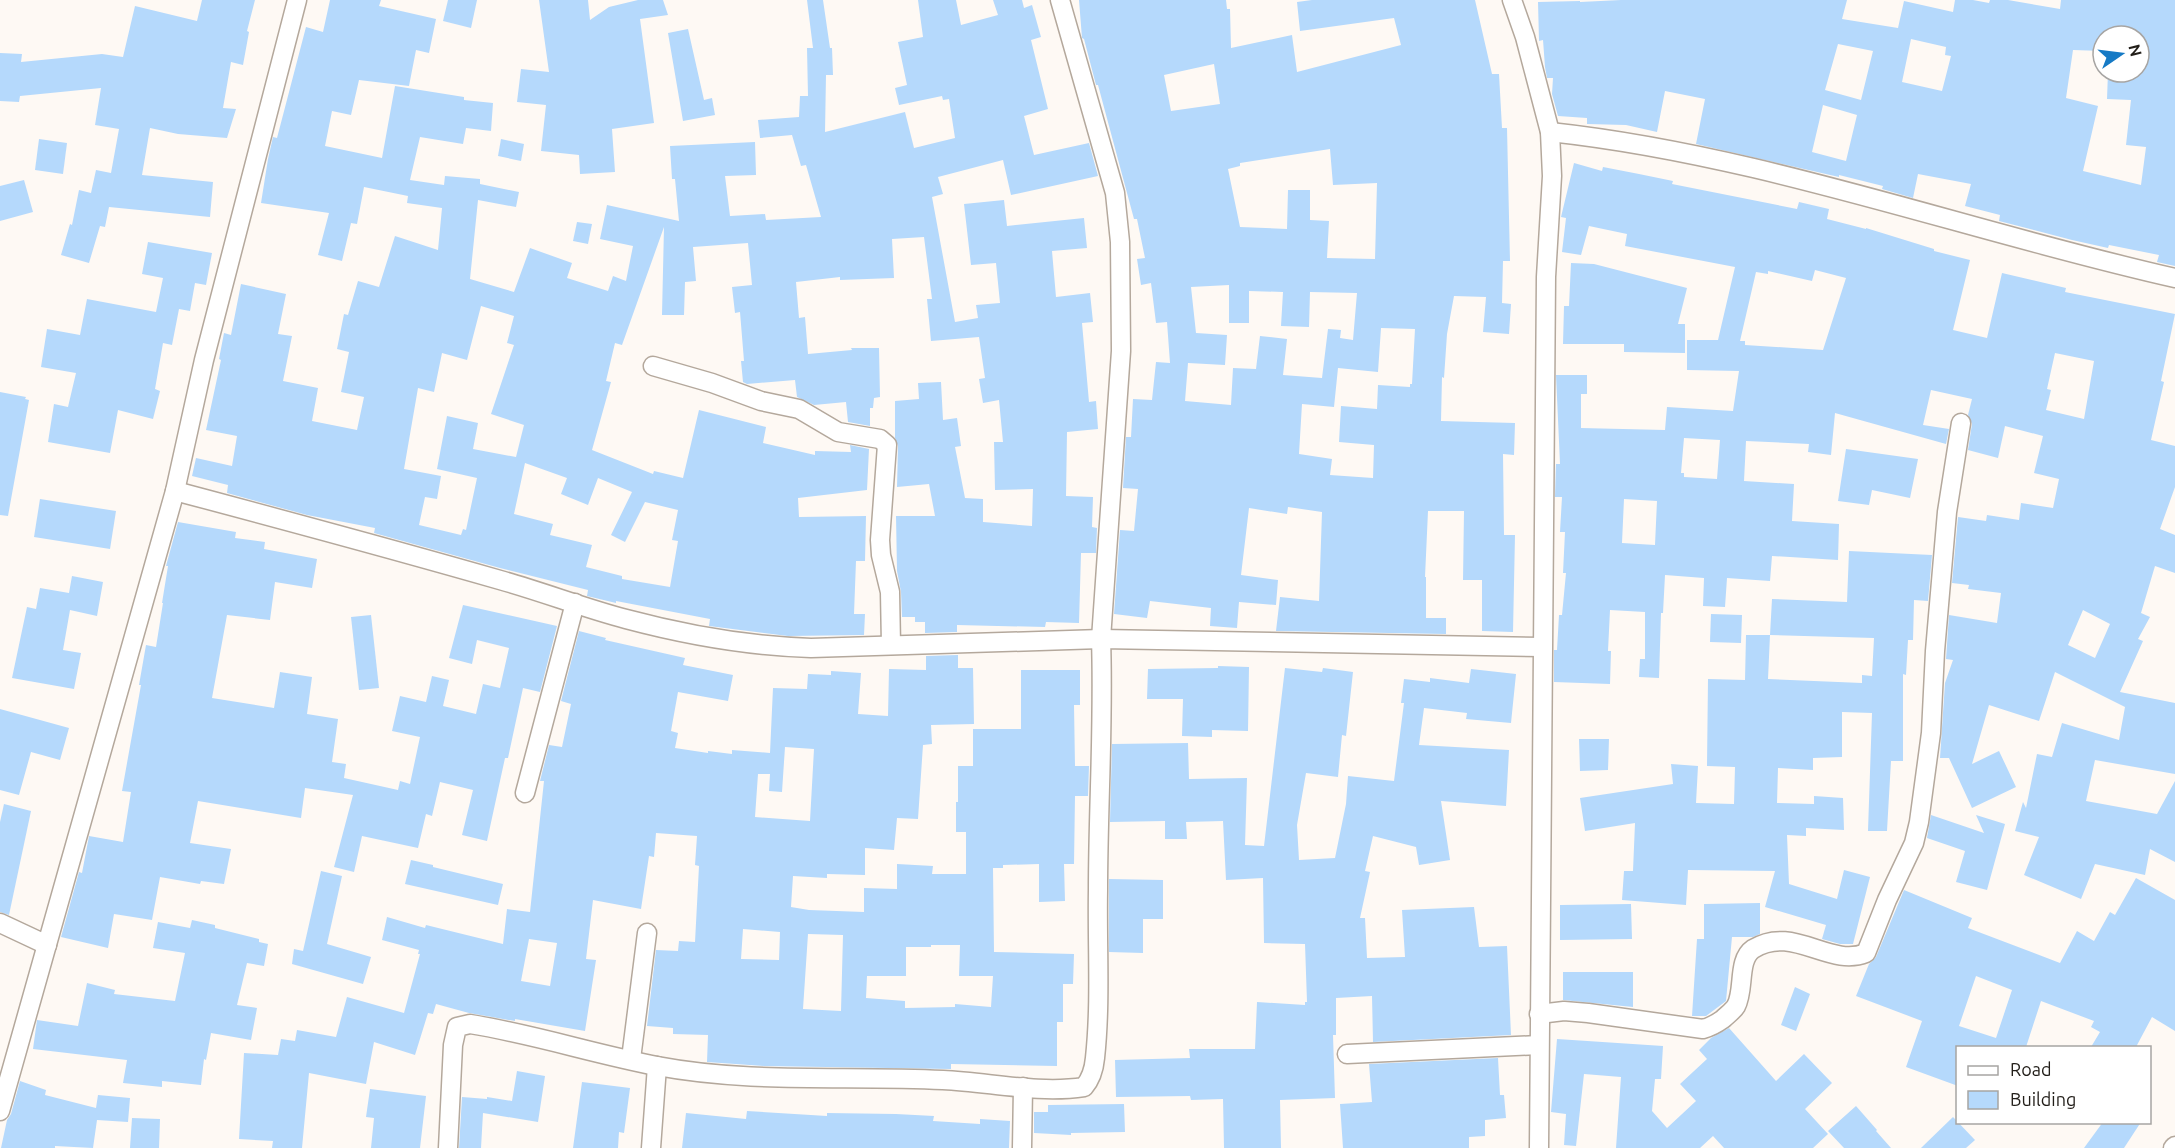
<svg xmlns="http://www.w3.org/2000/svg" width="2175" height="1148" viewBox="0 0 2175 1148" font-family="Ubuntu,sans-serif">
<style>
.building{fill:#b5d9fc;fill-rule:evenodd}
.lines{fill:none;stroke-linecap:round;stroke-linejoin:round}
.minor-casing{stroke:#b4a89c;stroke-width:21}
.minor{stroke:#fff;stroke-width:18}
</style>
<rect width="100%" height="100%" fill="#fef9f4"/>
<!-- building -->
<g class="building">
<path d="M202,0H255L247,31L249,32L243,65L231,62L223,108L236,109L227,138L178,134L150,128L142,175L213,182L210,217L109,207L105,227L100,226L89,263L61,255L70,224L72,225L79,190L91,193L96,170L111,173L119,129L95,125L101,88L20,96L19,102L0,101V53L22,54L21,62L102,54L123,57L135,6L197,21Z"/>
<path d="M330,0H381L379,6L436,19L429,53L416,50L409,86L359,80L351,115L332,111L325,146L382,158L395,86L464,97V100L493,103L491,131L466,128L463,144L420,137L410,180L444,185L445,176L480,179V184L519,192L516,207L478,200L470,279L514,292L530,248L572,263L567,278L608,291L613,276L626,281L633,246L600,239L607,205L679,221L675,179H672L670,146L755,142L756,175L725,176L730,216L765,214L766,220L821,217L806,165L801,166L792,135L760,138L758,120L799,117L800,96H808L807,48H813L807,0H823L830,48H832L833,75H826L825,132L905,112L914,148L955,138L949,99L943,100L942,96L899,105L895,88L907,85L898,42L923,37L918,0H956L961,25L998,15L993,0H1022L1024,8L1032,5L1041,37L1031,40L1048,109L1024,116L1034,155L1089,143L1098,176L1011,195L1003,160L938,177L943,194L932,197L955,322L978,318L976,305L1000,303L996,263L971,265L964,204L1004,200L1007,226L1084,218L1087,248L1052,251L1056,297L1090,293L1093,322L1082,323L1089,402L1096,401L1098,429L1067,432L1066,496L1093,497L1092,527L1097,528L1096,553H1081L1079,623L1046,622L1045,627L957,625V632L925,633V622H915V617H902L901,592L897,571L896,516H935L929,484L897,487L898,446L895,438V401L919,399L918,383L941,382L943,420L957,418L961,446L955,447L965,498L983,499V522L1032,526L1033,489L995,490L994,442H1003L999,400L983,403L979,379L985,378L979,337L931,341L927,299H932L924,237L892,239L894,278L840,280V277L796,282L799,318L805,317L808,354L852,350L851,348H879L880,397L874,398L873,408H870V426L848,422L846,402L814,405L797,397L795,380L747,384L743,382L741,361H744L740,312L735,313L732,287L752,285L748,243L693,247L696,281L685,282L684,315H662L664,227L622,345L615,343L606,381L611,382L592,450L653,474L654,471L683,478L699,410L766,427L763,443L815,455V451L851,452L850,445L869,449L867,490L798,498L799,517L866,516L865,561H856L854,614H865L864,635L788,636L709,626L710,619L616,601V603L587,596L588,590L500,568L374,533L375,528L307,515L227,493L228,485L192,476L196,458L232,466L237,436L206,430L221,360L219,359L224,333L231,335L241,284L286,294L278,334L292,336L283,381L318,388L312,421L357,430L364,397L341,392L349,352L337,349L344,314L348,315L358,281L379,287L395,236L438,250L442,208L407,203L408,196L364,187L357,224L351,223L342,261L318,255L329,213L261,203L268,159L273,137L277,138L306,27L323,32ZM481,306L514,316L507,343L514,345L491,414L524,425L516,457L473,449L478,423L447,416L437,469L477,478L466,530L463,529L461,535L419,525L425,497L437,499L441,476L404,469L418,388L434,392L442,353L467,360ZM525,463L567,478L561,494L588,505L598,478L632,492L611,535L625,542L645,502L678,510L672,540L678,541L670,587L622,579V576L586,567L592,545L550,535L553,524L514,514Z"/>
<path d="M448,0H477L471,28L443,21Z"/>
<path d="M539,0H588L590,20L609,7L638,0H663L668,15L640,19L654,123L612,129L615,172L580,174L579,155L541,151L546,105L517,102L521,69L549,72Z"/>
<path d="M1079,0H1226L1227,9H1230L1231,48L1292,35L1297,72L1401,45L1394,18L1300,31L1297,2L1312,0H1475L1492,74H1499L1502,128H1507L1510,261H1503L1502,303L1511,304L1509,334L1483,332L1486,297L1454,296L1447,334L1444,378L1442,377L1441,421L1515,423L1514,455L1503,454L1504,535H1515L1513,632L1482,631V580H1463L1464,511H1428L1425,577H1426V618H1446V634L1276,631L1280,597L1319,601L1322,512L1288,507L1287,514L1249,508L1241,575L1278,580L1276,605L1239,602L1237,628L1210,626L1211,608L1150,601L1147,618L1114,614L1120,530L1134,531L1138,489L1123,488L1126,437H1131L1133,399L1152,400L1156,362L1170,363L1167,322L1156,323L1151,283L1141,285L1137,259L1145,258L1137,219H1134L1098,85H1096L1084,39L1082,38ZM1214,64L1220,104L1171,111L1164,75ZM1330,149L1333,185L1377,183L1375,259L1327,258L1329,221L1310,220V190H1288L1287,229L1240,227L1228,169L1240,166V163ZM1229,285V323H1249V291L1283,292L1281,326L1309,327L1310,292L1357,293L1353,340L1340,338L1341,330L1328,329L1322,378L1283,375L1287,339L1260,336L1256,369L1233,368L1231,405L1185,401L1188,363L1225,365L1227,335L1196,333L1191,287ZM1381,328L1415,329L1412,384H1410V387L1378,385L1377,409L1341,406L1339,442L1374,445L1373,478L1330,475L1332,459L1299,454L1302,404L1334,407L1338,368L1378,372Z"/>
<path d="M1621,0H1847L1842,19L1898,28L1904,1L1953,12L1955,0H1973L1989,3L1990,0H2008L2060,9L2061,0H2175V266L2157,262L2159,255L2109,245L2108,248L2072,240L1999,221L2000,215L1965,206L1971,184L1918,174L1913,198L1882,189L1883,186L1839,175V177L1696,144L1705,99L1665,91L1657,132L1626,125L1587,124V118L1558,116L1552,94L1553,78H1547L1545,67L1543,40L1539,41L1538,2L1580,1V2ZM2103,36H2139V72H2108L2107,99L2131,100L2126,145L2146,147L2141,185L2083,171L2098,106L2066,98L2073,50L2103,51ZM1911,39L1946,47L1945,55L1951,56L1942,91L1902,82ZM1838,44L1873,51L1861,100L1825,90ZM1823,105L1857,115L1846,161L1812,152Z"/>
<path d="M688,29L704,100L712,98L715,115L683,121L668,33Z"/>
<path d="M39,139L67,143L63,174L35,170Z"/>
<path d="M501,139L524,144L521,161L498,156Z"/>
<path d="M1574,163L1602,171L1603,167L1639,174L1673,181L1672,184L1797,209L1799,202L1829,209L1827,219L1866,229V228L1934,249V251L1970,260L1953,330L1987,338L2002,273L2066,288L2065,292L2175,314L2161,381L2164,382L2151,440L2175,446V487L2160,529L2175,535V573L2155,566L2141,613L2150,617L2138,639L2143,641L2120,692L2175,703V774L2095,760L2086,801L2157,814L2175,781V862L2150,849L2145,875L2095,864L2081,899L2024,875L2039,837L2015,831L2023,802L2026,808L2037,754L2052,757L2062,723L2119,740L2125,707L2055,672L2039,721L1989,705L1972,764L1999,751L2016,787L1972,808L1949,758H1940L1945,683L1953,660L1946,659L1949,615L1997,623L2001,593L1968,589L1969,585L1952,583L1958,517L1986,521L1987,515L2019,520L2021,503L2053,508L2059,479L2034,473L2043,436L2005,426L1998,458L1968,450L1972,424L1968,415L1972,399L1931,390L1923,425L1949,429L1946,444L1835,413L1831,455L1808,452L1809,444L1746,441L1744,481L1794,484L1792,521L1839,524L1838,560L1772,556L1770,581L1727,578L1725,607L1703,606L1704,578L1665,575L1663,613H1661L1659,678L1639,677L1640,659H1645V612L1610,610L1608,651H1611L1610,684L1554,682V650H1557L1559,615H1562L1566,573H1563L1565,532H1560L1562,497H1555L1556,464H1560L1556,375H1587V394H1581V428L1665,430L1667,407L1733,411L1739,371L1687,370V340H1718L1735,267L1625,246L1627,234L1589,226L1581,255L1562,252L1566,218L1561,217ZM1815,270L1846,278L1823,350L1745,345V341H1740L1756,272L1768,274V271L1812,281ZM2055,353L2094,361L2084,419L2046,410L2051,390L2047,389ZM1684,438L1720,440L1717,479L1684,477V473H1681ZM1624,499L1657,501L1655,545L1622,543ZM2083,610L2110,624L2095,658L2068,645Z"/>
<path d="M24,180L33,212L0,221V186Z"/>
<path d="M577,222L592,224L588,244L573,241Z"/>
<path d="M148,242L212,253L206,285L195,283L190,311L179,309L172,345L163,343L155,389L160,391L153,419L118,410L110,453L48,442L54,404L68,407L76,373L41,367L47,329L80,335L87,299L156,312L163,278L142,274Z"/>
<path d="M1571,263L1594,264L1687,288L1678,324H1685V353L1624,352V344H1563L1564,306H1569Z"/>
<path d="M0,392L26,397L25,399L29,400L8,516L0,515Z"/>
<path d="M1846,449L1918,459L1910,498L1872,490L1869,505L1838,501Z"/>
<path d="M40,499L116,511L110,549L34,537Z"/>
<path d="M178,522L236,532L235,538L265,542L264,549L317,559L312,588L275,582L270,620L227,615L212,698L274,708L280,672L312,677L307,714L338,719L332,762L346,764L344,778L398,790L400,781L410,784L420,737L392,731L400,696L426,702L432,676L449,680L443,706L476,714L483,684L500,688L509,648L477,640L472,664L449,658L463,605L557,626L540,692L523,688L508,758H505L487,841L462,835L473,790L440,782L432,816L426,814L418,848L362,836L354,872L334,867L353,795L305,788L301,818L198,801L190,843L231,849L224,884L201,881L200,884L160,877L152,920L114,914L108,948L61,937L79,872L82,873L89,836L123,842L131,792L122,791L141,685H139L146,645L156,647L163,603H162L168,566H166Z"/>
<path d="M1849,551L1932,555L1928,601L1914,600L1913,640H1908L1906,675L1903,674V761H1891L1887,831H1868L1872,713L1842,712V757L1813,758V770L1778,768L1777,803L1814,804V796L1843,798L1844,830L1806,828V836L1787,835L1789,884L1837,899L1844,870L1870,877L1853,944H1840L1822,939L1826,925L1765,907L1775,871L1688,870L1686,905L1622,900L1624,871H1633L1635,823L1585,831L1580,798L1673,784L1671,764L1698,766L1696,803L1734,804L1735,767L1707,766L1708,679L1745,680L1746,635H1770L1772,599L1847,602ZM1770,635L1874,638L1872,676L1862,675V683L1768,679Z"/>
<path d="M72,576L103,582L97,616L70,610L63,650L81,653L74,689L12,678L27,607L36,609L40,588L69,593Z"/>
<path d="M1711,614L1742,615L1741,643L1710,642Z"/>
<path d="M371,615L379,688L359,690L351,617Z"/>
<path d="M579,631L606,638L605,640L685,658L683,665L733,675L728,701L678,692L671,731L678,733L675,748L708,753V751L732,754V750L770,753L773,688L807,689L808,674L831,675V671L861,673L858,714L888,716L889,669L926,670V656L958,655V668H973L974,724L931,725L932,744L923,745L918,819L897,818L894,850L865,848V875L827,874V878L793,876L791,907L809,910L864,912V888L897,889V864L933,866L932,874H966V832H956V802H958V766H973V729H1021V670H1080V705H1074L1075,766H1089L1088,796H1075L1074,864H1064L1065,901L1039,902V864L1003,865V868H993L994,952L1074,954L1073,984H1063V1022H1057V1066L951,1064V1069L764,1066L707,1062L708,1035L673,1034V1028L647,1026L656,950L678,951L679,941L695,942L699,866L695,865L697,836L656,833L654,857L649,856L641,909L593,900L586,959L596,960L585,1031L515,1019V1021L469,1013L436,1004L433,1014L428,1013L415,1055L374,1042L366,1084L309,1073L302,1148H272L273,1141L239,1139L244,1053L278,1055L281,1039L295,1041L297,1030L336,1037L347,997L404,1013L420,954H418L419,950L382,940L387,917L425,928L426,925L503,944L507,909L530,912L544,781H540L549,745L562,747L571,704L561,701ZM785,747L814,749L810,821L755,817L758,774H770L769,791L782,792ZM743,929L780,932L779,960L741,959ZM808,934L843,935L841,1011L803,1009ZM529,939L557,943L550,986L521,981ZM931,945H960L959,976H993L991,1007L955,1004V1007L905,1008V1001L866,998L867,976H906V947H931Z"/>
<path d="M1218,666L1249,667L1248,731L1212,730V737L1182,736L1183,699H1147L1148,669L1218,668Z"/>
<path d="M1285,668L1322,672L1323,668L1353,672L1346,736L1342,735L1338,777L1306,773L1297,825L1299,860L1335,858L1346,804L1348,776L1394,781L1404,703H1401L1404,679L1430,682V678L1469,683L1471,669L1516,674L1511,723L1466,719L1467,713L1424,708L1419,745L1509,750L1506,806L1441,801L1450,860L1419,865L1416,847L1373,836L1365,871L1370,872L1360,918H1365L1367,958L1405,957L1402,910L1474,907L1479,947L1507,946L1511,1035L1373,1042L1372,996L1336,998V1035H1333L1335,1098L1280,1100L1281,1148H1224L1223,1099L1191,1100L1190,1096L1116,1097L1115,1060L1190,1058L1189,1049H1255L1257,1002L1305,1005V1002H1307L1305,944L1264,943L1263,878L1226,880L1223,821L1186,822L1187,839H1165V821L1110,822L1112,744L1188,743L1189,779L1247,778L1245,845L1264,846Z"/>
<path d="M0,709L69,728L60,760L31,752L19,795L0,790Z"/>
<path d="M1579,739H1609L1608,770L1580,771Z"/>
<path d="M4,804L31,811L9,915L0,912V822Z"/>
<path d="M1931,815L1984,833L1976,815L2005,824L1987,890L1956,882L1965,851L1927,838Z"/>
<path d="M411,860L433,865V867L503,884L498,905L405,884Z"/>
<path d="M321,871L342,876L327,944L371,957L363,984L292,964L294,949L303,951Z"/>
<path d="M2136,878L2175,900V1031L2152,1017L2136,1047H2091L2100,1032L2091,1027L2094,1021L2041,1001L2026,1047H1958V1086L1906,1067L1922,1021L1856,996L1869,964L1876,957L1904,890L1972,918L1968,928L2060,963L2077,931L2094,941L2110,912L2115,915ZM1976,976L2012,990L1996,1038L1959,1026Z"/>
<path d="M1109,879L1163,880V919H1143V953L1109,952Z"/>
<path d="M1760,903V934L1753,937H1732L1726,1001L1706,1016H1692L1697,939H1704V904Z"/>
<path d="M1631,904L1632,939L1560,940V905Z"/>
<path d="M192,920L215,925V928L259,939V942L268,944L264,966L247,963L237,1005L257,1008L251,1040L211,1033L206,1060L204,1059L201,1085L162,1081V1087L123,1083L127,1060L33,1049L37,1020L78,1026L87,983L115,990L114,994L175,1001L185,953L153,948L158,922L190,928Z"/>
<path d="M1563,972H1633V1007L1563,1000Z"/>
<path d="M1795,987L1810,994L1796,1031L1781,1025Z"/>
<path d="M1729,1028L1776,1081L1804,1054L1832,1083L1805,1109L1828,1134L1813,1148H1724L1713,1136L1700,1148H1616L1621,1077L1584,1074L1576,1146L1564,1145L1566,1114L1551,1112L1557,1039L1663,1046L1661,1079H1655L1652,1111L1667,1128L1696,1101L1680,1084L1707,1059L1699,1050L1711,1038Z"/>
<path d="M1498,1058L1500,1095H1504L1506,1118L1485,1120V1136L1469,1137V1148H1343L1340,1104L1372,1102L1369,1064Z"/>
<path d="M517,1071L545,1076L538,1122L483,1113L481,1148H459L462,1097L487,1099V1097L512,1101Z"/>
<path d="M20,1081L46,1090L45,1095L96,1108L98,1095L130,1098L128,1122L97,1120L93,1148L55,1146V1148H1L7,1120L11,1114Z"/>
<path d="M582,1082L630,1088L624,1133L619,1132L618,1148H573Z"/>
<path d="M370,1089L426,1096L420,1148H371L374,1118L366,1117Z"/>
<path d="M1124,1104L1125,1132L1071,1133V1135L1034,1133V1112H1048V1105Z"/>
<path d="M1856,1106L1877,1130L1876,1131L1891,1148H1844L1828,1131Z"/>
<path d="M747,1111L827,1116V1113L896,1114L934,1116L933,1121L980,1124V1119L1010,1121L1009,1148H682L686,1113L746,1119Z"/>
<path d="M1953,1117L1975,1140L1966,1148H1921Z"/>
<path d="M132,1118L160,1119L159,1148H130Z"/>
<path d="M2103,1122H2141L2124,1148H2084Z"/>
</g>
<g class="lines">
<!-- minor casing -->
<g class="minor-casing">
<g id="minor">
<path d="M1512,0L1525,37L1550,132L1552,176L1546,277L1539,1148"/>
<path d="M1550,132C1763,155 1966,231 2175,278"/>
<path d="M653,366L712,383L761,401L799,409L838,432L880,439L887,445L880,540L881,555L890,592L891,645"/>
<path d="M175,491C284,520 392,549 500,580C543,592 584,608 626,619C686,635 749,646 811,648L1101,639L1542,647"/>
<path d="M525,793L575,603"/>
<path d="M0,923L47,945"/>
<path d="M1539,1014L1564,1011L1588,1013L1703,1029C1711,1027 1716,1024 1723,1019C1727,1015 1733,1011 1736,1006C1745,990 1737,960 1753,949C1793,924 1829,968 1866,953L1887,900L1914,843L1919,822L1931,733L1935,651L1947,512L1961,423"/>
<path d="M1347,1054L1539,1045"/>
<path d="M631,1059L647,933"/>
<path d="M0,1111L175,491L204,360L297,0"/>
<path d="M448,1148L453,1045L457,1027L470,1024C533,1034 594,1054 657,1066C752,1084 847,1075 943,1080C989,1082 1038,1094 1084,1087C1091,1079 1094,1069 1095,1058C1101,1002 1097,946 1098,890C1098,806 1104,723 1101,639L1121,351L1120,242L1115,193L1060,0"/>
<path d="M651,1148L657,1066"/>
<path d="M1022,1148L1023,1087"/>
<path d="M2173,1148L2175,1146"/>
</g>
</g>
<!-- minor -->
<use href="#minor" class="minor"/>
</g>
<!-- legend -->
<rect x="1956" y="1046" width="195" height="78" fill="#ffffff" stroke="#a7a5a3" stroke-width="1.5"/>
<rect x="1968" y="1066" width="30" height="9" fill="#ffffff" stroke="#a7a5a3" stroke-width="1.5"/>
<text x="2010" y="1076" font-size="18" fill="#221e19">Road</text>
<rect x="1968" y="1091" width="30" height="18" fill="#b5d9fc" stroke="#a7a5a3" stroke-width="1.5"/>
<text x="2010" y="1106" font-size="18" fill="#221e19">Building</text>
<!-- north arrow -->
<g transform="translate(2121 54) rotate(76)"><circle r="28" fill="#ffffff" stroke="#a7a5a3" stroke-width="1.5"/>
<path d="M0-4.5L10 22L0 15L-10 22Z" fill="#167ac5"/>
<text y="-9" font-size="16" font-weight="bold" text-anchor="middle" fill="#221e19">N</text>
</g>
</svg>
